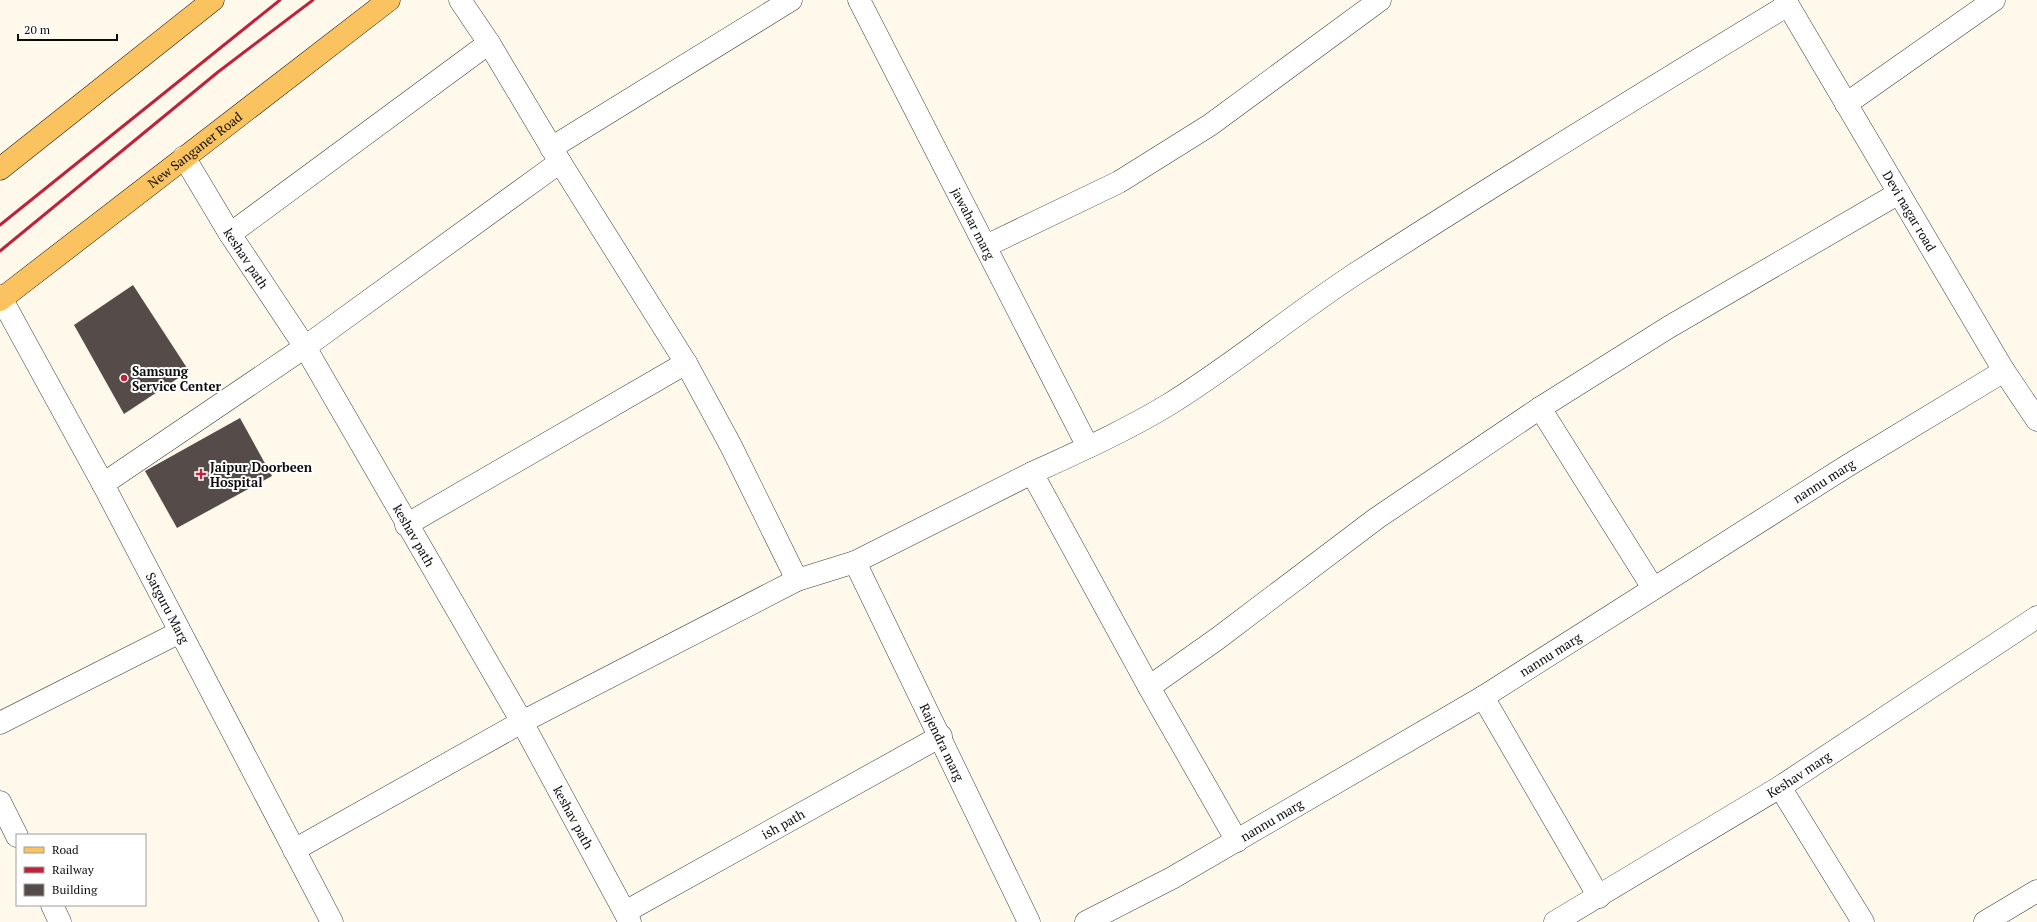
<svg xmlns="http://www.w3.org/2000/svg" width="2037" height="922" viewBox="0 0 2037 922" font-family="'PT Serif',serif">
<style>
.building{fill:#554c49}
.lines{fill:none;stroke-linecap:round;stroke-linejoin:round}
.minor-casing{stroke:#3f3f3f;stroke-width:23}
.major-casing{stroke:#1d1d1d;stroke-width:23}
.minor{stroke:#fff;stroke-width:22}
.major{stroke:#fbc360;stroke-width:22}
.rail{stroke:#be223c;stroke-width:3}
.poi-dot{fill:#be223c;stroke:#fff;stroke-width:1.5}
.labels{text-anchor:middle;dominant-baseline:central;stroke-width:4;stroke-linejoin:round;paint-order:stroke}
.street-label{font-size:13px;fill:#0c0c0c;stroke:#fff}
.poi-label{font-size:13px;font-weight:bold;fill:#0c0c0c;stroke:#fff;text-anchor:start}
</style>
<rect width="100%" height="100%" fill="#fff9ec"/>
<!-- building -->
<g class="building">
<path d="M133,285L189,371L124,414L74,325Z"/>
<path d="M240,418L272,476L177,528L145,471Z"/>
</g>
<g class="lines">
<!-- minor casing -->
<g class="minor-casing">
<g id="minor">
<path d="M460,0L489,43"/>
<path id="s1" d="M859,0L1088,447"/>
<path id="s2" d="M1785,0L2004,371L2037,420"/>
<path d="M1846,104L1994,0"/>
<path d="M551,148L791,0"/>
<path id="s3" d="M184,157L230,234L305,347L522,722L630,922"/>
<path d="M230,234L489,43L560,162"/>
<path d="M986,246L1119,182L1210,125L1380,0"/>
<path id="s4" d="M0,296L103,484L332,922"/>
<path d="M1540,408L1653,588"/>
<path d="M103,484L305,347L560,162L686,363"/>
<path d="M406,525L686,363L731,446L797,580"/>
<path id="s5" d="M855,562L1029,922"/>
<path d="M1149,687L1032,473C1078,452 1125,431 1168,405C1233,365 1291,316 1355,274C1498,182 1643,93 1788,5"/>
<path d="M1483,697L1599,897"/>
<path d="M0,723L180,632"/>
<path d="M1780,787L1863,922"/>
<path d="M0,802L17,836"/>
<path d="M1237,841L1149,687L1217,639L1377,518L1540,408L1669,327L1899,193"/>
<path d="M294,850L522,722L797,580L855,562L1032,473"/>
<path d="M52,905L60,922"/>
<path id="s6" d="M625,912L941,736"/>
<path id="s7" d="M1086,922L1172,878L1483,697L1847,466L2004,371"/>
<path id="s8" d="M1555,922L1780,787L2037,617"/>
<path d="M1985,922L2037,891"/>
</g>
</g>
<!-- major casing -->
<g class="major-casing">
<g id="major">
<path d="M0,169L213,0"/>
<path id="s9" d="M0,300L389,0"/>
</g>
</g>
<!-- minor -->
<use href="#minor" class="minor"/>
<!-- major -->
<use href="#major" class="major"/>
<!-- rail -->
<g class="rail">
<path d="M0,225L280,0"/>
<path d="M0,251L218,72L313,0"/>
</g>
</g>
<!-- markers -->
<g class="poi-dot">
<circle cx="124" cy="378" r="4"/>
<path d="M199 468h4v4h4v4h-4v4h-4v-4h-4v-4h4z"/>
</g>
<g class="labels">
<!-- street labels -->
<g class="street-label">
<text stroke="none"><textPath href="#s9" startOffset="246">New Sanganer Road</textPath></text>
<text stroke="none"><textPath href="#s2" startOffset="245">Devi nagar road</textPath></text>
<text stroke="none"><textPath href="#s1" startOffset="251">jawahar marg</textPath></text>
<text stroke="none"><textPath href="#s3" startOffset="119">keshav path</textPath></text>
<text stroke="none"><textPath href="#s7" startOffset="860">nannu marg</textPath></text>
<text stroke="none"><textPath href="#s3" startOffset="443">keshav path</textPath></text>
<text stroke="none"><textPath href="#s4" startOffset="354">Satguru Marg</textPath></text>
<text stroke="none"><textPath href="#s7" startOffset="536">nannu marg</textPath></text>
<text stroke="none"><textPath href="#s5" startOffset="200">Rajendra marg</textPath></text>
<text stroke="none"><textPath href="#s8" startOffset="285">Keshav marg</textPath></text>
<text stroke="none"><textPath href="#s3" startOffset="767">keshav path</textPath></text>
<text stroke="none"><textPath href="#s7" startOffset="212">nannu marg</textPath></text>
<text stroke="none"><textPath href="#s6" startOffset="181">ish path</textPath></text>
</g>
<!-- poi labels -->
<g class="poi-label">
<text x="132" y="371">Samsung<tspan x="132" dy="15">Service Center</tspan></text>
<text x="210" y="467">Jaipur Doorbeen<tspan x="210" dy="15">Hospital</tspan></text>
</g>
</g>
<!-- legend -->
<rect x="16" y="834" width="130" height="72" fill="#ffffff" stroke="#9e9e9e"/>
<rect x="24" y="847" width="20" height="6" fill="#fbc360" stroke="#9e9e9e"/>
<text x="52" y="854" font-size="12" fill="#0c0c0c">Road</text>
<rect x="24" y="867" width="20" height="6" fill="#be223c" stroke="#9e9e9e"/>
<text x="52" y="874" font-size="12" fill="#0c0c0c">Railway</text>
<rect x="24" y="884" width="20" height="12" fill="#554c49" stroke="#9e9e9e"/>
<text x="52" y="894" font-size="12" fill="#0c0c0c">Building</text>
<!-- scale -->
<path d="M18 34v6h99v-6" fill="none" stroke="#0c0c0c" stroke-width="2"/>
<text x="24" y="34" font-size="12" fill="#0c0c0c" stroke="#ffffff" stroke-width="3" paint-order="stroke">20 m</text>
</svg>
